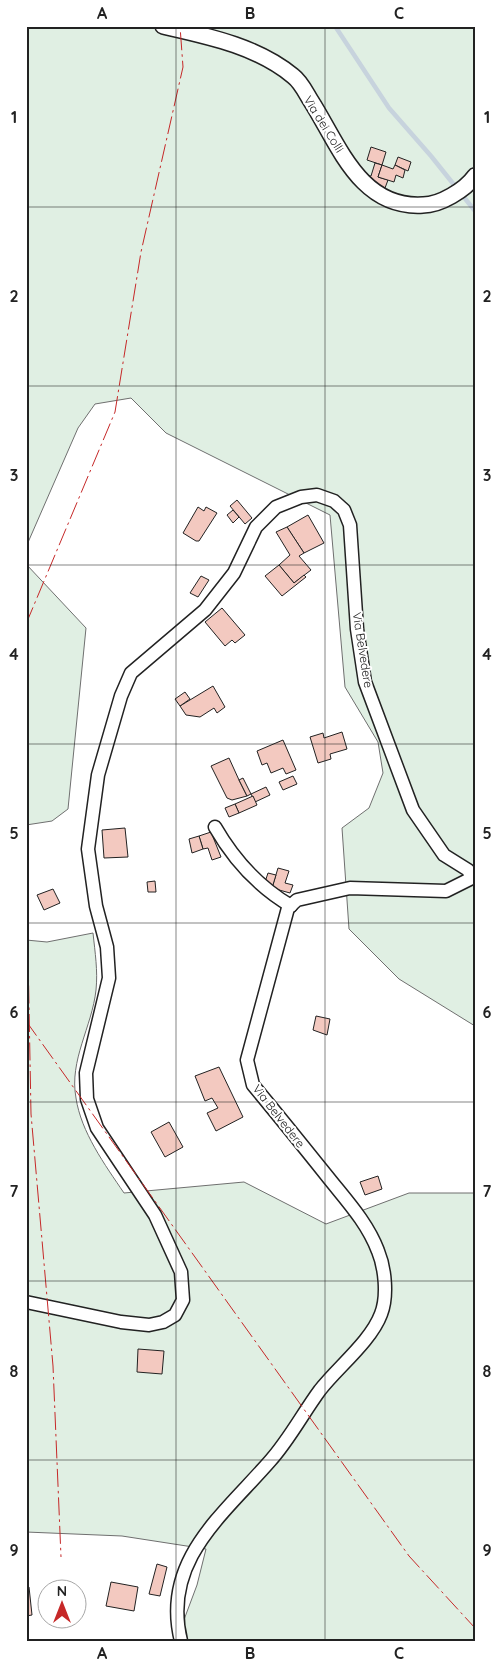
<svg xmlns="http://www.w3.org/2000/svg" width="501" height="1667" viewBox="0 0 501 1667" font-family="Quicksand,sans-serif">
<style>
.green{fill:#e0efe3;stroke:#6f6f6f}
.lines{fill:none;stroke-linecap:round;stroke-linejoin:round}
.stream{stroke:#c7d3dd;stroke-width:4.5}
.building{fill:#f3c9c0;stroke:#222}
.minor-casing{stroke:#222;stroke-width:15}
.tertiary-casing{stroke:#222;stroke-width:18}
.minor{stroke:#fff;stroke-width:12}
.tertiary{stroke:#fff;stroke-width:15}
.power{stroke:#c62828;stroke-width:1;stroke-dasharray:18 4 2.5 4;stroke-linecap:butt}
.grid{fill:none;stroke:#222;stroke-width:1;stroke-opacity:0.55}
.labels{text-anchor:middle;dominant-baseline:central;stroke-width:4;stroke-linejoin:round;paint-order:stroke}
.street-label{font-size:12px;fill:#222;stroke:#fff}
.neatline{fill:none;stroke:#222;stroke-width:2}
.grid-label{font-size:16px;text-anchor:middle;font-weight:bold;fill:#222}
</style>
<rect width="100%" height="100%" fill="#fff"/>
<!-- green -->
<g class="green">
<path d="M26,26H475V1026L399,979L349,929L342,828L369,808L383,773L378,742L345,687L330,515L166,433L131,398L95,404L78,428L26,547Z"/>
<path d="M26,564L86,628L68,809L52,821L26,825Z"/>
<path d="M93,933C95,952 98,971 96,990C92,1027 69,1060 76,1098C81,1132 105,1165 124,1193L244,1182L326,1224L409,1193H475V1641H176L197,1585L206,1549L122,1536L26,1532V940L47,942Z"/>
</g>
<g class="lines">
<!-- stream -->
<path class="stream" d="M335,26L389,108L431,156L475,211"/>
</g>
<!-- building -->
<g class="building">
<path d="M371,147L386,152L382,165L367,160Z"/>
<path d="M398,157L411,162L408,171L395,165Z"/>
<path d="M375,163L382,165L378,177L388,180L385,188L373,184L364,176H371Z"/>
<path d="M382,165L393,169L395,165L405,170L403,178L396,175L394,182L378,177Z"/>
<path d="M237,500L252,518L245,524L230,506Z"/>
<path d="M198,507L204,511L206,507L217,513L199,541H196L183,533Z"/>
<path d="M233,510L239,517L233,523L227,515Z"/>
<path d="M308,515L324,543L304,553L287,527Z"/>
<path d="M287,527L304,553L299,556L311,570L294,583L279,565L290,555L276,532Z"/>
<path d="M279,565L294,583L304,575L306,577L282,596L265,576Z"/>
<path d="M201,576L209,580L198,597L190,593Z"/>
<path d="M222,608L245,635L235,643L232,640L225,646L205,622Z"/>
<path d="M213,686L225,707L217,713L214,708L200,717L186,715L180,706Z"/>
<path d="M185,692L190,699L180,706L175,699Z"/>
<path d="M342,732L347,749L330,754L331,759L318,763L310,737L323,733L324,738Z"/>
<path d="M283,740L296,770L286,774L283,768L271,773L267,763L262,765L257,751Z"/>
<path d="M229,758L239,780L247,796L232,800L227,798L211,766Z"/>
<path d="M293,776L297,784L283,790L279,782Z"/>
<path d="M243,778L251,794L247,796L239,780Z"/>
<path d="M266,787L270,795L255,802L251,794Z"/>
<path d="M253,796L257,805L239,813L235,804Z"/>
<path d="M235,804L239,813L229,817L225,808Z"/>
<path d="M125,828L128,857L104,858L102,830Z"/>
<path d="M211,832L221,857L212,860L208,848L203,849L199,836Z"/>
<path d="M199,836L203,849L192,853L189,839Z"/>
<path d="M278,868L289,871L285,883L293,885L290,893L272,888Z"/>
<path d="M268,873L276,875L272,888L264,885Z"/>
<path d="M155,881L156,892H148L147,882Z"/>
<path d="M53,889L60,903L44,910L37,895Z"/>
<path d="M316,1016L330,1019L327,1035L313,1030Z"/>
<path d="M219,1067L243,1117L216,1131L207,1113L218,1108L212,1098L205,1101L195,1076Z"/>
<path d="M169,1122L183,1147L165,1157L151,1132Z"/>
<path d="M378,1176L382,1189L365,1195L360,1182Z"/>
<path d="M138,1349L164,1351L162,1374L137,1372Z"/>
<path d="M157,1564L167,1567L160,1596L149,1594Z"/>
<path d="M111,1582L138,1587L134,1611L106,1606Z"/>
<path d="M26,1587H29L32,1615L26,1616Z"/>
</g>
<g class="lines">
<!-- minor casing -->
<g class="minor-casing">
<g id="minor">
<path d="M215,827C234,860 257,886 291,906"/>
<path d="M26,1302L121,1322L149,1325L163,1322L175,1315L183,1300L181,1272L155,1215L97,1128L87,1099L86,1073L109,978L107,947L96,906L88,849L98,775L121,696L131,673L205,610L234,573L256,527L276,507L301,497L317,495L334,501L344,510L350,525L357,629L365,682L413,810L444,855L468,870L472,878L446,891L350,888L297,900L288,908L247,1060L253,1085C278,1115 303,1146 327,1176C346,1200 367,1222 378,1251C385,1268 388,1296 381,1314C371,1341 338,1367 320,1390C303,1413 289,1440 270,1461C223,1515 161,1561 181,1641"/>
</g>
</g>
<!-- tertiary casing -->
<g class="tertiary-casing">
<path id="tertiary" d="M163,26C207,36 257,46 293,76C301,82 306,93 311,101C339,145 360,209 423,205C440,205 465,190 475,176"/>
</g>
<!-- minor -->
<use href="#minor" class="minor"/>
<!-- tertiary -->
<use href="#tertiary" class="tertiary"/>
<!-- power -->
<g class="power">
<path d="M26,624L115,412L141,252L183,67L180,26"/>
<path d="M26,843L31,1114L53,1366L61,1557"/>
<path d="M26,1021L409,1556L475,1628"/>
</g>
</g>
<!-- grid -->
<path class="grid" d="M176,26V1641M325,26V1641M26,207H475M26,386H475M26,565H475M26,744H475M26,923H475M26,1102H475M26,1281H475M26,1460H475"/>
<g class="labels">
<!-- street labels -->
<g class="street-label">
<text transform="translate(324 124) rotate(58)">Via dei Colli</text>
<text transform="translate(363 650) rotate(81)">Via Belvedere</text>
<text transform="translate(279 1116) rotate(52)">Via Belvedere</text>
</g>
</g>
<!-- border -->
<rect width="501" height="1667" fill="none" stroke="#ffffff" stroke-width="55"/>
<!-- north arrow -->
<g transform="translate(62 1604)"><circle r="24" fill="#ffffff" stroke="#a7a7a7"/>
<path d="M0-4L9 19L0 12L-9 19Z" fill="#c62828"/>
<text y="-8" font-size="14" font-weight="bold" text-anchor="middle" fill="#222222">N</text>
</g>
<rect x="28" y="28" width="446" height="1612" class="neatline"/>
<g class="grid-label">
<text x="102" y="19">A</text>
<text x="250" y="19">B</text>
<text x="399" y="19">C</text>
<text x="14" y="123">1</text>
<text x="487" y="123">1</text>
<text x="14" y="302">2</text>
<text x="487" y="302">2</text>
<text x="14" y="481">3</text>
<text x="487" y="481">3</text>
<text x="14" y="660">4</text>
<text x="487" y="660">4</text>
<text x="14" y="839">5</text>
<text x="487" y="839">5</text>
<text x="14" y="1018">6</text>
<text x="487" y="1018">6</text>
<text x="14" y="1197">7</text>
<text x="487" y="1197">7</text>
<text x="14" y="1377">8</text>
<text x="487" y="1377">8</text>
<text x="14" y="1556">9</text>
<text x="487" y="1556">9</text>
<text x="102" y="1659">A</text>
<text x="250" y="1659">B</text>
<text x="399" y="1659">C</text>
</g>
</svg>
